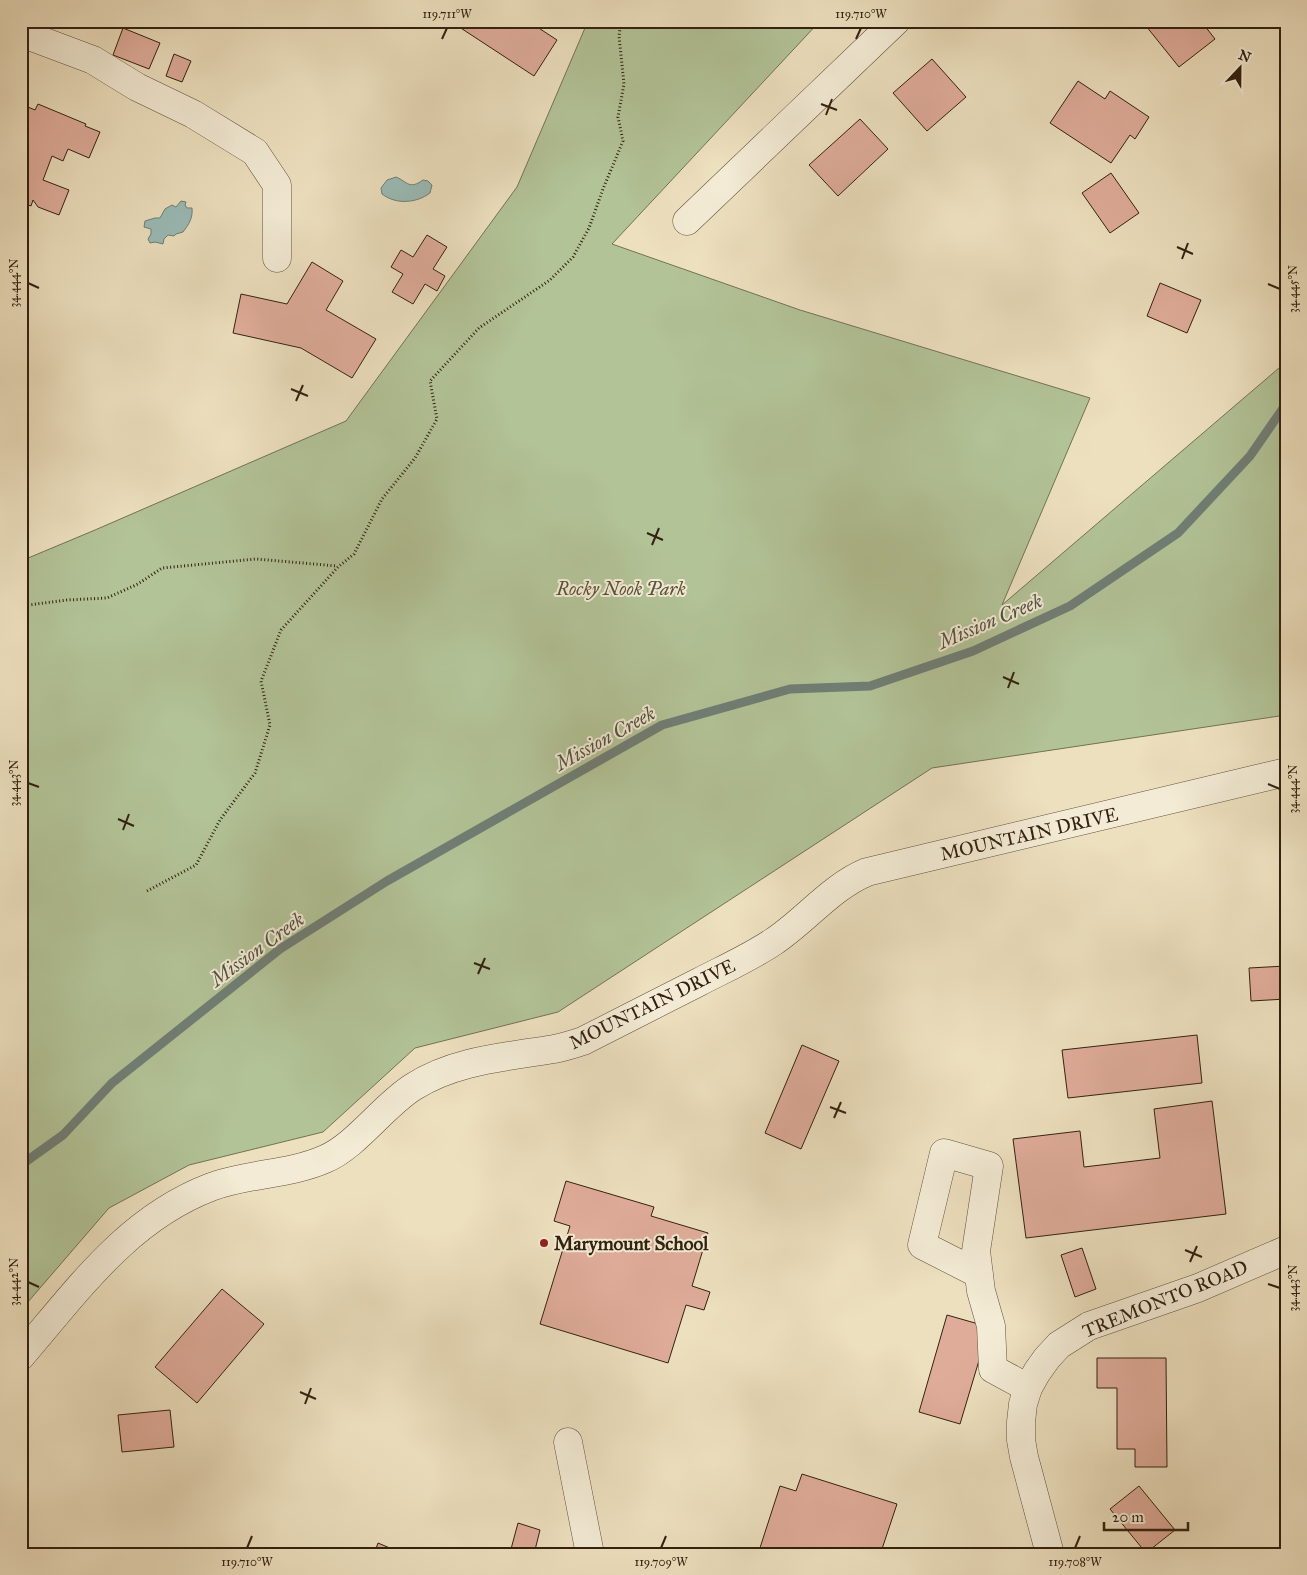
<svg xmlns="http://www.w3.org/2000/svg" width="1307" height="1575" viewBox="0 0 1307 1575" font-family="'IM FELL Great Primer',serif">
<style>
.green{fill:#b2c397;stroke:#727254}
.water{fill:#9abcb8;stroke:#707e75}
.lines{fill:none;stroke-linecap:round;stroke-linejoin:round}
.stream{stroke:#707e75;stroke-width:9}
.building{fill:#dfac9a;stroke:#322110}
.minor-casing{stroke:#61513c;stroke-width:29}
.path{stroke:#322110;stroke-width:3;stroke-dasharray:1 2.5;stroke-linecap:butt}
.minor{stroke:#f3ebd5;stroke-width:28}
.ticks{fill:none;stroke:#322110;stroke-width:2}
.poi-dot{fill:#8f2418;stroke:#f3ebd5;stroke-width:2}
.labels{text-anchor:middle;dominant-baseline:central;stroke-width:4;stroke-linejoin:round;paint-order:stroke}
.park-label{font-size:19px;font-style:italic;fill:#585238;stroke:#f3ebd5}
.street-label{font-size:19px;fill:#322110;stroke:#f3ebd5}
.poi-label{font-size:19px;font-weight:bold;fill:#322110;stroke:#f3ebd5;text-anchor:start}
.water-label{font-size:20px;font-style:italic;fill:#515042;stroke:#f3ebd5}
.neatline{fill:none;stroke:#322110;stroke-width:2}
.ticks-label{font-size:12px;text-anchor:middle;fill:#322110}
</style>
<rect width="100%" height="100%" fill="#ede0bf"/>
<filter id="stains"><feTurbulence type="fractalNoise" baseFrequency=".004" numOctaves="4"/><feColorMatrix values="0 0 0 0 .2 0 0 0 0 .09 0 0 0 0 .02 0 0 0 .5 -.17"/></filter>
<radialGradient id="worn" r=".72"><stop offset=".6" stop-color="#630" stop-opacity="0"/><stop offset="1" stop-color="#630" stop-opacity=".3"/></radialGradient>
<!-- green -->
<path class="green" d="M588,21H820L612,244L800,310L1090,398L1002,605L1286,362V715L932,768L558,1012L415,1048L323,1132L189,1165L109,1208L21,1310V561L95,530L346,421L517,187Z"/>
<!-- water -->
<g class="water">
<path d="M396,177C408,182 409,190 423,180L428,181L432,185L430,193C417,203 396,205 382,194L381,188L387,180Z"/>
<path d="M181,201L186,202L185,205L187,208H192C193,218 189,224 183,232L176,234L174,236L168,235L164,239L163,244L155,242L150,243L148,239L151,234V229L144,227L145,221L155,218H160L165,209L172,205L176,207Z"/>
</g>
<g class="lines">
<!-- stream -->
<path class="stream" d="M21,1165L63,1135L112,1083L280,949L387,881L662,725L790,689L870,686L973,651L1070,606L1178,533L1250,456L1286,404"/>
</g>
<!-- building -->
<g class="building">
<path d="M450,21H528L557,40L534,76Z"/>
<path d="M1152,21H1183L1184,22L1201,21L1215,39L1179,67L1146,26Z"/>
<path d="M123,28L160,43L149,69L113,55Z"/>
<path d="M174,54L191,61L182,82L166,76Z"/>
<path d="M932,59L966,97L927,131L893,93Z"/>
<path d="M1078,81L1105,99L1110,91L1149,117L1135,139L1130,135L1111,163L1050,123Z"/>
<path d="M21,104L35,110L38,104L86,124L85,126L100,132L89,158L68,149L63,161L52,156L43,180L69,190L59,215L38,207L33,200L31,206L21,202Z"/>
<path d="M860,119L888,149L838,196L809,165Z"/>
<path d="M1111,173L1139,213L1110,233L1082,193Z"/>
<path d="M427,235L447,247L433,269L445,276L437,291L425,284L413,304L392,292L403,274L391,267L401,250L413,257Z"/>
<path d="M312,262L343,281L326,310L376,339L352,378L301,348L233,333L241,294L287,304Z"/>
<path d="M1160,283L1201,300L1187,333L1147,316Z"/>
<path d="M1286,966V999L1251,1001L1249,968Z"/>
<path d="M1197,1035L1202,1083L1068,1098L1062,1050Z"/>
<path d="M802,1045L839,1061L801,1149L765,1133Z"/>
<path d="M1212,1101L1226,1214L1026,1238L1013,1139L1080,1131L1084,1167L1160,1158L1154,1109Z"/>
<path d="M566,1181L654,1207L651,1216L708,1233L692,1286L710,1292L704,1310L686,1305L668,1363L540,1324L570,1226L554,1221Z"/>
<path d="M1082,1248L1096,1289L1075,1297L1061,1255Z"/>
<path d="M222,1289L264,1324L197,1403L155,1367Z"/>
<path d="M947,1315L989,1327L960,1424L919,1412Z"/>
<path d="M1097,1358H1166L1167,1467H1135V1449H1117V1388H1097Z"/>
<path d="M170,1410L174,1447L122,1452L118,1415Z"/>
<path d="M802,1474L897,1504L882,1549L897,1554H758L780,1486L796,1491Z"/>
<path d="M1139,1486L1175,1530L1146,1553L1110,1509Z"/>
<path d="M518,1523L540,1530L534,1554H528L511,1549Z"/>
<path d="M378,1543L404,1554H374Z"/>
</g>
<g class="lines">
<!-- minor casing -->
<g class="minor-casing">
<g id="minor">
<path d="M21,33L93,60L137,87L193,114L255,152L277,185V258"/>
<path d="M687,221L896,21"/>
<path d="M979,1274L922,1245L944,1153L989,1166L976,1251L981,1291L991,1326L993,1369L1028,1388"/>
<path d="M21,1356C78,1290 127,1219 211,1187C248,1173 289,1175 325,1159C356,1146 383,1106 413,1087C455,1060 506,1057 554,1049C564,1047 574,1044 583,1041C622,1021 660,1002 699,982C724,969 749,958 773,942C805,921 831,887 867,872L1286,772"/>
<path d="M568,1442L590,1554"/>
<path d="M1050,1554L1024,1457L1021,1440V1422L1023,1404L1028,1388L1037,1372L1047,1358L1059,1345L1089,1326L1198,1288L1286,1250"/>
</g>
</g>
<!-- path -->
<g class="path">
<path d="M21,606L67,600L107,598L138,584L162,568L256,559L337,566"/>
<path d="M147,891L196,865L220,820L255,773L270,725L261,681L281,630L338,567L354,554L382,499L415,458L437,419L430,381L479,328L550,280L573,257L589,228L603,189L623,141L618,117L624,84L619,36L621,21"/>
</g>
<!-- minor -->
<use href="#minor" class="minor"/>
</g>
<!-- ticks -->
<path class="ticks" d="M442,39L447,28M856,39L861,28M821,104L837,110M826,115L832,99M1177,247L1193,254M1182,259L1188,243M28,283L39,288M1268,284L1280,289M291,389L308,396M296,401L303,385M647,533L663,540M652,545L659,528M1003,677L1019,684M1008,688L1014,672M28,783L39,787M1268,784L1280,789M118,819L134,826M123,830L129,814M474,963L490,969M478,974L485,958M830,1107L846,1113M834,1118L841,1102M1185,1250L1202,1257M1190,1262L1197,1246M28,1282L39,1287M1268,1284L1280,1288M300,1392L316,1399M305,1404L311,1388M247,1548L252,1536M661,1548L666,1536M1075,1548L1080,1536"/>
<!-- markers -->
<circle class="poi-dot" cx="544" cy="1243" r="5"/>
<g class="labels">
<!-- park labels -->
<g class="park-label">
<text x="621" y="588">Rocky Nook Park</text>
</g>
<!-- street labels -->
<g class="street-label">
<text transform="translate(1029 834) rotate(-13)">MOUNTAIN DRIVE</text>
<text transform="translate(652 1004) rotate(-26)">MOUNTAIN DRIVE</text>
<text transform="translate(1165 1299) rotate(-22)">TREMONTO ROAD</text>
</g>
<!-- poi labels -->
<g class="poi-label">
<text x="554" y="1243">Marymount School</text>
</g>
<!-- water labels -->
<g class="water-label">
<text transform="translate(990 621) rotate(-23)">Mission Creek</text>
<text transform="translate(605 738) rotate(-29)">Mission Creek</text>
<text transform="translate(257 949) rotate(-36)">Mission Creek</text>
</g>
</g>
<!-- margin -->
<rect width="1307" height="1575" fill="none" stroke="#ede0bf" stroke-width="55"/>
<!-- north arrow -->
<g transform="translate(1240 68) rotate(22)" stroke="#f3ebd5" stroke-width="4" paint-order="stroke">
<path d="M0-4L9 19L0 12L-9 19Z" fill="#322110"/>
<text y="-8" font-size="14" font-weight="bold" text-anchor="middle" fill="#322110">N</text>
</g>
<!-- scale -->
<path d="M1104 1522v8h84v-8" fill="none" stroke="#322110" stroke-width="2.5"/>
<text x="1112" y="1522" font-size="15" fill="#322110" stroke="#f3ebd5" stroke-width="4" paint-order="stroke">20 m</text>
<rect x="28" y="28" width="1252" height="1520" class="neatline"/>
<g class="ticks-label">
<text x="447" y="18">119.711°W</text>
<text x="861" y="18">119.710°W</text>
<text transform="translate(14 283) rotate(-90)" y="4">34.444°N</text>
<text transform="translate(1293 289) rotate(-90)" y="4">34.445°N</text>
<text transform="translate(14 783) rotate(-90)" y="4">34.443°N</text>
<text transform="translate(1293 789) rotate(-90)" y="4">34.444°N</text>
<text transform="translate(14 1282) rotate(-90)" y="4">34.442°N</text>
<text transform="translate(1293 1288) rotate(-90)" y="4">34.443°N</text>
<text x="247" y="1566">119.710°W</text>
<text x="661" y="1566">119.709°W</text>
<text x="1075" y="1566">119.708°W</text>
</g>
<rect width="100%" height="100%" filter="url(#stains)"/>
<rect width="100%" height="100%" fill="url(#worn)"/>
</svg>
